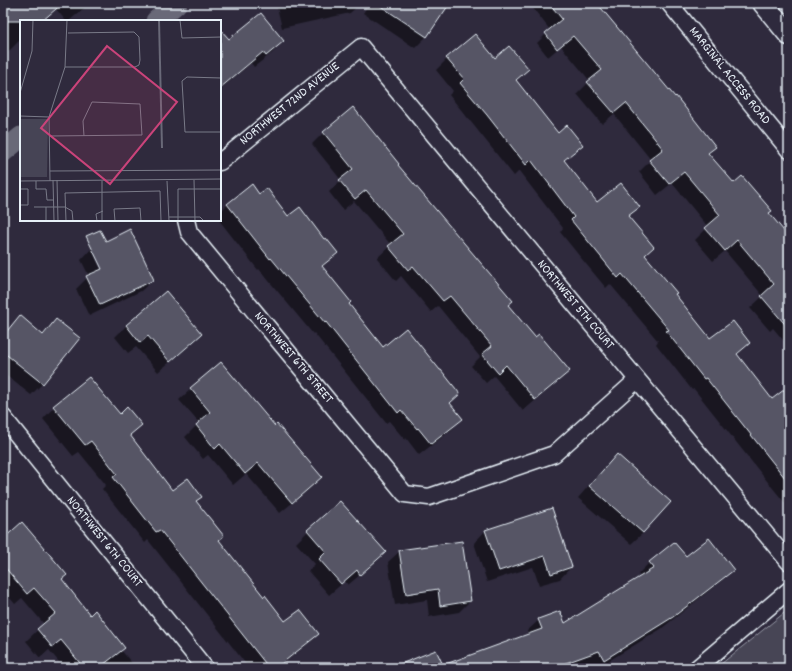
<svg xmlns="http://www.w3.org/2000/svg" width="792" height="671" viewBox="0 0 792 671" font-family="Dekko,sans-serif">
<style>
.green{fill:#464455;stroke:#979aa6}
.shadow{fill:#0007;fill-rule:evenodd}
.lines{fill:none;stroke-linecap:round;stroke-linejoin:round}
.canal{stroke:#696978;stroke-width:21}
.building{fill:#575565;stroke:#e8f1f8}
.minor-casing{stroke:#e8f1f8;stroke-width:19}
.tertiary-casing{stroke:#e8f1f8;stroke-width:23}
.minor{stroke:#2f2a3d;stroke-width:16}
.tertiary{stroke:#2f2a3d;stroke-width:20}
.labels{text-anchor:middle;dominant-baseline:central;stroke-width:3.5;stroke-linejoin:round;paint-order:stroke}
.street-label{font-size:13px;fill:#e8f1f8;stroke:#2f2a3d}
.inset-river{fill:none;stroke:#696978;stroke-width:2}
.inset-road{fill:none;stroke:#797a88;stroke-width:1}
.view{fill:#ca437a;fill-opacity:0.15;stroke:#ca437a;stroke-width:2}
.inset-edge{fill:none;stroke:#e8f1f8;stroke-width:2}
</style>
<rect width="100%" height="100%" fill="#2f2a3d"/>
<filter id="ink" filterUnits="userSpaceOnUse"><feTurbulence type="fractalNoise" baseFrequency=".025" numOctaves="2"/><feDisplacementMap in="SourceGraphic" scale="8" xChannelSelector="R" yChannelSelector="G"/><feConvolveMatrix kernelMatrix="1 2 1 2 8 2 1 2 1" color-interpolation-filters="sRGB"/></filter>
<g filter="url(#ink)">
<!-- green -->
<path class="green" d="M789,609V668H716Z"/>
<!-- shadow -->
<g class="shadow">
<path d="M3,3H90L69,21H66L56,9L42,21H21V39L3,57Z"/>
<path d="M276,3H361L350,13L282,28Z"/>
<path d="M370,3H448L427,36L415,48L363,13Z"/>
<path d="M529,3H599L604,10L603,11L715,147L708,154L734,185L768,214L789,239V347L773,328L770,331L750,308L763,296L725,251L713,261L695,240L708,227L672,183L657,195L639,172L651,160L614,114L602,124L577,94L590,81L561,46L548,57L537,43L550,30Z"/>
<path d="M220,31L229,41H283L272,53L254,67L251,63L220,89Z"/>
<path d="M447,59H495L528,69L516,81L558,134L581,145L563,161L597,203L638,207L628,217L644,256L710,340L749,343L737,355L772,400L789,392V508L767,481L694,389L692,390L656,344L658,341L610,284L606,288L581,258L560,232L563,228L519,171L514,176L475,127L449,95L453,91L436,70Z"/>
<path d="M353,109L396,165L512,301L507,306L535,339L569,371L557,382L523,411L494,376L486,383L471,366L480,357L438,306L431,312L401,276L396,281L377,258L391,245L354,201L343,210L329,192L341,180L312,144L323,133Z"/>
<path d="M259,195L288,217L324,240L337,253L322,267L348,304L383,348L459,394L449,404L461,419L450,431L419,455L406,438L405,440L389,421L386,423L314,333L313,334L259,269L258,270L219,220L220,212L228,204Z"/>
<path d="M92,248L153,280L141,291L89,316L76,289L89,276L81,260ZM93,252H95L105,273L103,274Z"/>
<path d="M166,293L201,334L189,346L158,372L136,347L128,353L115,337L126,326Z"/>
<path d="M20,317L42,335L56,320L79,338L42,384L31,395L3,373V335Z"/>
<path d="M221,363L275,428L320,477L309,489L280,513L246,474L233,485L208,455L203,459L185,437L199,423L179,400L191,389Z"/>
<path d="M54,407L120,415L141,425L129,436L172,492L201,497L196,502L218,541L263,598L285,623L317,634L306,645L277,668H249L148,540L145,543L102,489L106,485L79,452L73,456L43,419Z"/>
<path d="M617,455L670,502L643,533L631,544L578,498L605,467Z"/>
<path d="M340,502L384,552L373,564L348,585L345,581L329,595L308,571L315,564L296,543L308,531Z"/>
<path d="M551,509L571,567L560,579L539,585L533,567L487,582L474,543L485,531Z"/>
<path d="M3,540L61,579L90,616L121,650L136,668H64L49,650L40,658L26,641L44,624L22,598L15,604L3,590Z"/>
<path d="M400,551L470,601L459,612L429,617L427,600L395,605L388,562Z"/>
<path d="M650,562L733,570L721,581L661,629L597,668H591L588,662L571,668H402L442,667L528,635L527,631L539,620L564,624L641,578L638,574Z"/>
</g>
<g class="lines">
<!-- canal -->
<g class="canal">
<path d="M156,21L177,3"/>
<path d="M3,152L21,137"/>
</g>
</g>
<!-- building -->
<g class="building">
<path d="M3,3H63L42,21H3Z"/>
<path d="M376,3H450L427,37Z"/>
<path d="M549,3H597L675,97L676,96L716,147L708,153L734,183L742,176L772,211L769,213L789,237V329L761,296L774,284L737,240L725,251L705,228L720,215L684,172L669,184L649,160L663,149L626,103L614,113L587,82L602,70L573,36L557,49L545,33L562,19Z"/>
<path d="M261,13L284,41L266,56L263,52L220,88V29L229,39Z"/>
<path d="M475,34L495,58L509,46L529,69L516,80L558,133L567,125L583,145L564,160L597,202L621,183L640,207L628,216L654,247L645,255L677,293L675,294L710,338L733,321L750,343L737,354L772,399L789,386V483L706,378L704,379L666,331L669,330L622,274L618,278L592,246L571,220L574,217L531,160L526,165L487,115L460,83L464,79L446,58Z"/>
<path d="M353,107L399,164L398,165L513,301L508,305L535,337L539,334L570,371L535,400L506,365L498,373L482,354L492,346L450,296L443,301L413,266L408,270L388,246L403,234L366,190L355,199L339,180L353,169L323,132Z"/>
<path d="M252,184L259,194L267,188L288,216L300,207L324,239L326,238L338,253L322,266L351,302L349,304L383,347L406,328L440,370H441L460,394L450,403L463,419L431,444L418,428L417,429L401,410L398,413L326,322L325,323L271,258L270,259L227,204Z"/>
<path d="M130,229L154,280L100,305L86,276L102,269L86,236L100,230L106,241Z"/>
<path d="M166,291L202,334L170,362L148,336L140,343L126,325Z"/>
<path d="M20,315L43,335L56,319L80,338L43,384L3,352V336Z"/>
<path d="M221,362L275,426L277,424L322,477L292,503L258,463L245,474L220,444L215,449L196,425L210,412L190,388Z"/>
<path d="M89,377L120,414L127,407L142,425L130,435L172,490L188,478L202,497L196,501L224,536L219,540L264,597L265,595L285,621L300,610L319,634L276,668H269L160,530L156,532L113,477L117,474L91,441L85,445L53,406Z"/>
<path d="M617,454L671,502L643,533L589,486Z"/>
<path d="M340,501L386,552L360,575L357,570L341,584L319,559L326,552L307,530Z"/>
<path d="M552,508L572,567L551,574L545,556L499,571L485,530Z"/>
<path d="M22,522L67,575L62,579L90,615L95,610L125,648L99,668H84L61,640L52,647L37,629L56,613L34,588L27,594L3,565V539Z"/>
<path d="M709,538L734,570L673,617L604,660L599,651L552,668H393V667L436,650L443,665L542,629L538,619L560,611L565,623L654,568L649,562L674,542L686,556Z"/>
<path d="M462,541L471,601L440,606L438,589L406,594L399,550Z"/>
</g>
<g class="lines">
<!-- minor casing -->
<g class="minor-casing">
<g id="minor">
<path d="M669,3L789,150"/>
<path d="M220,162L361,47L789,562"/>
<path d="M186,220L189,232L405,494L429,497L554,454L637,380"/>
<path d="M3,417L205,668"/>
<path d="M697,668L789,590"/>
</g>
</g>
<!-- tertiary casing -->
<g class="tertiary-casing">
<path id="tertiary" d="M763,3L789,35"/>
</g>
<!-- minor -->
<use href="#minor" class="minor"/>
<!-- tertiary -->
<use href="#tertiary" class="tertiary"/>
</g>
</g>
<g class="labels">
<!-- street labels -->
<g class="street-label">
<text transform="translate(729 76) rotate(51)">MARGINAL ACCESS ROAD</text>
<text transform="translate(290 104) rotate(-39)">NORTHWEST 72ND AVENUE</text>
<text transform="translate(575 305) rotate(50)">NORTHWEST 5TH COURT</text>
<text transform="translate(293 358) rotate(50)">NORTHWEST 6TH STREET</text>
<text transform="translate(104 542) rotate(51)">NORTHWEST 6TH COURT</text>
</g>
</g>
<!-- overview -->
<g transform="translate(20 20)">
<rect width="201" height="201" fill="#2f2a3d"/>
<path d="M0,99H28L27,157H0Z" fill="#464455"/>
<path class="inset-river" d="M139,0L142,128"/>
<path class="inset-road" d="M160,0L162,18L201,17M45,47H115L119,45L120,40L119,17L114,12L48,13M201,58L167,57L162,61L165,112H201M0,73L12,31L13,0M0,96L29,97M29,116L122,115L120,84L72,82L63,101L64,116M30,151L201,150M33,160L34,201M37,160L38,201M174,160L175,201M0,161L201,159M16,161V169H26L27,180H33M30,161L29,97L45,47L47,0M82,161V201M147,161L149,201M0,169H8V185H0M14,187H45L52,191L53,201M26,187V201M149,197H158V201M46,201L45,173L140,171L141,201M77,201L76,194L83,191M95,201L94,189L120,188L121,201M184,201L180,197H158V169H201"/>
<path class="view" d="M87,26L157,82L90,164L21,108Z"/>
<rect width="201" height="201" class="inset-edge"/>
</g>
<!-- margin -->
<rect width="792" height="671" fill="none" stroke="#2f2a3d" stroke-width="16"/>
<rect x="8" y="8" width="776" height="655" fill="none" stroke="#e8f1f8" stroke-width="1.5" filter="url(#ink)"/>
</svg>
